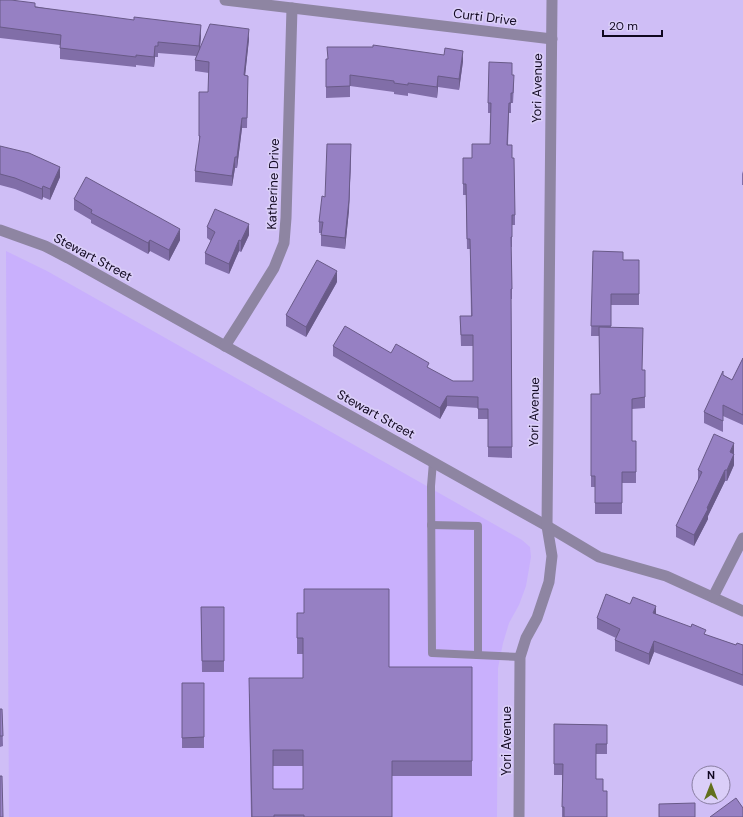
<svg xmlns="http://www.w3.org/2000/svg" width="743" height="817" viewBox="0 0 743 817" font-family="'DM Sans',sans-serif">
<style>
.built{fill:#c9b0fd}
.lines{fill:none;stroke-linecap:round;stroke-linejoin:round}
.service{stroke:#8e85a2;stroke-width:8}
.minor{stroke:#8e85a2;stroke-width:11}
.wall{fill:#816ea8;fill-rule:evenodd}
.shaded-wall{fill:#695a88}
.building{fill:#9680c3;stroke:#695a88;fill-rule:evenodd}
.labels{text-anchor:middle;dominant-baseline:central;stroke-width:3.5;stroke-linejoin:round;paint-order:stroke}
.street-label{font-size:13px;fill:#10071f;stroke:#dacef8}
</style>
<rect width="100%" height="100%" fill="#cfbef6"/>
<!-- built -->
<path class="built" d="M6,251L47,271L522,540L530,547L531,557L526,586L519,605L509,623L503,643L498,668L497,817H9Z"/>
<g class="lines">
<!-- service -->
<g class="service">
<path d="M433,462L431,486L432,653L520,657"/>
<path d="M431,525L478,526V655"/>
</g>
<!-- minor -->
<g class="minor">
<path d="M225,0L552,39"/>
<path d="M0,230L45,246L68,258L547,526L599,557L666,576L743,611"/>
<path d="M225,346L241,321L274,268L284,243L286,218L292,8"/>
<path d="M713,597L743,538"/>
<path d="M519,817L520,657L526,638L537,618L549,582L552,556L547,526L552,0"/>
</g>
</g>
<!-- wall -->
<g class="wall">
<path d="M0,0L201,36L200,48L249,39L245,75L248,76L247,128H242L237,168H235L232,186L195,182V171L199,145V136L208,92L209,73L195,71V60L196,56L158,53V57H155L154,67L136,65V67L60,59V45L0,38Z"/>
<path d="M326,59L463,61L459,90L438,87L437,98L408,93V96L394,94V92L350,86V97L326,98Z"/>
<path d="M512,75L514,85L513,103H511V113H509L508,145L512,158L515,215V225H512V247H511L512,289V299H511L512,458L488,457V419H478V408L447,406L440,419L333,356V346L391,353L429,369L453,381H473V346H461L460,316H471L470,249H467L466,195H463V158H472L490,144L491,113H488V103Z"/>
<path d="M0,146L60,177L50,200L43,197L42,200L15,189L0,185Z"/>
<path d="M351,155L349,210L345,249L321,246V233H319V222L325,197Z"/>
<path d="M743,171V185H742V174Z"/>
<path d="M74,199L180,240L169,261L150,251L148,254L91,223V220L74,210Z"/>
<path d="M207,227L249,235L241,252L239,251L229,274L205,264V253L211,241L207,238Z"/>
<path d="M593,251L623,260H639V305H611V327L642,370H645V408L632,409V441H636V483H622V514H595V487H591V394H600L599,336H591Z"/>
<path d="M337,282L306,337L286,326V315Z"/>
<path d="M743,358V425L723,416V432L704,423V412L723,375L732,380Z"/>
<path d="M734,454V465L727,481H725L708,516V519L694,546L676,537V526L698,481V470Z"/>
<path d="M201,607H224V672H202Z"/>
<path d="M297,613L389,667H472V776H392V817H251L249,694L303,678V654H297ZM273,766H303V789H273Z"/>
<path d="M656,614L706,635L736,645H743V686L654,652L649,665L615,651V640L616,638L597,629V618Z"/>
<rect x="182" y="683" width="22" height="65"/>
<path d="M0,709H2L3,746L0,747Z"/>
<path d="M554,724L607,725V754H596V779L603,791L607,817H562V775H554Z"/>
</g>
<!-- shaded-wall -->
<g class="shaded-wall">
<path d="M201,25V36L199,57V46Z"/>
<path d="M249,29V39L244,86V75Z"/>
<path d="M155,46V57L154,67V57Z"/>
<path d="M463,51V61L459,90V79Z"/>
<path d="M438,76V87L437,98V87Z"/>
<path d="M242,118V128L237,168V157Z"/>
<path d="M351,155L349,210L345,249V238Z"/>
<path d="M235,157V168L232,186V176Z"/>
<path d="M60,167V177L50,200V189Z"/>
<path d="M43,186V197L42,200V189Z"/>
<path d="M249,224V235L241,252V241Z"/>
<path d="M180,229V240L169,261V250Z"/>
<path d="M150,240V251L148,254V243Z"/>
<path d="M239,240V251L229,274V264Z"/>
<path d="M337,271V282L306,337V327Z"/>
<path d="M447,396V406L440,419V408Z"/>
<path d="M734,443V454L730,463V452Z"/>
<path d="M734,454V465L727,481V470Z"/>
<path d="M725,470V481L708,516V519L694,546V535Z"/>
<path d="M656,606V617L653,613Z"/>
<path d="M654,641V652L649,665V654Z"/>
</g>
<!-- building -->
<g class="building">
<path d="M0,0H11L35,3V7L97,15L134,20V17L201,25L199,46L158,42V46H155L154,57L136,55V57L60,48L61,35L0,27Z"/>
<path d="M210,24L249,29L244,75L248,76L247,118H242L237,157H235L232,176L195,171L200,136H199V92H208L209,62L195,60Z"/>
<path d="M373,45L444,55L445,48L463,51L459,79L438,76L437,87L408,83V85L394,83V81L350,75V86L326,87V59H328L327,47H373Z"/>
<path d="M489,62L512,63V75H514L513,93H511V103H509L507,145H512V158H514L515,215H512V237H511L512,289H511L512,447H488V409H478V397L447,396L440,408L333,346L345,326L391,353L396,344L429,363L427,367L453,381H473V335H461L460,316H472L470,239H467L466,184H463V158H472V144H490L491,103H488Z"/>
<path d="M327,144H351L349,200L345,238L321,235L323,222H319L322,196L325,197Z"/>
<path d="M0,146L29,153L60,167L50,189L43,186L42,189L15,178L0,174Z"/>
<path d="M86,177L180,229L169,250L150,240L148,243L91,213L92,210L74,199Z"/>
<path d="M215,209L249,224L241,241L239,240L229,264L205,253L215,232L207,227Z"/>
<path d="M593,251L623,252V260H639V294H611V326H591Z"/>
<path d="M317,260L337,271L306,327L286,315Z"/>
<path d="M599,327L643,328L642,370H645V397L632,399V441H636V472H622V503H595V476H591V394H600Z"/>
<path d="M743,358V415L723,405V421L704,412L723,371V375L732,380Z"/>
<path d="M714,434L734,443L730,452L734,454L727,470H725L707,508L708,509L694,535L676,526L702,472L698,470Z"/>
<path d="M304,589H389V667H472V761H392V817H304V815H274V817H252L249,678H303V638H297V613H304ZM273,750H303V789H273Z"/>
<path d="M606,594L630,604L633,597L656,606L653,613L691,627L692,624L706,630L704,634L736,645L737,643L743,645V675L654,641L649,654L615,640L620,629L597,618Z"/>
<path d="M201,607H224V661H202Z"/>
<path d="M182,683H204V737L182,738Z"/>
<path d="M0,709H2L3,736H0Z"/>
<path d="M554,724L607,725V744H596V779H603V791H607V817H564V807H562L563,764H554Z"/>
<path d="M0,776H2L3,817H0Z"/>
<path d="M736,798L743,808V817H710Z"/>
<path d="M695,803V817H659V804Z"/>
</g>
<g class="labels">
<!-- street labels -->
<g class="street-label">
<text transform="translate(485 17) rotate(7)">Curti Drive</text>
<text transform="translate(537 88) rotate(-89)">Yori Avenue</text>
<text transform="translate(273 184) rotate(-88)">Katherine Drive</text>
<text transform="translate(93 257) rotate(28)">Stewart Street</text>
<text transform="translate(534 412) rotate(-89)">Yori Avenue</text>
<text transform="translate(376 414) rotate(29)">Stewart Street</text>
<text transform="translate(506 741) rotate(-90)">Yori Avenue</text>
</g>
</g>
<!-- north arrow -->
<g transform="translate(711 785)"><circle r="19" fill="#dacef8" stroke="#897ea1"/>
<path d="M0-3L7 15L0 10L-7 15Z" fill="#62701c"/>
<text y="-6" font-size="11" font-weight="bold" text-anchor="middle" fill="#10071f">N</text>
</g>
<!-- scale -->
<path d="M603 30v6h59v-6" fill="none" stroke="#10071f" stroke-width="2"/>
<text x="609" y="30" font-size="12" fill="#10071f" stroke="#dacef8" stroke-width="3" paint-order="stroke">20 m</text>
</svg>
